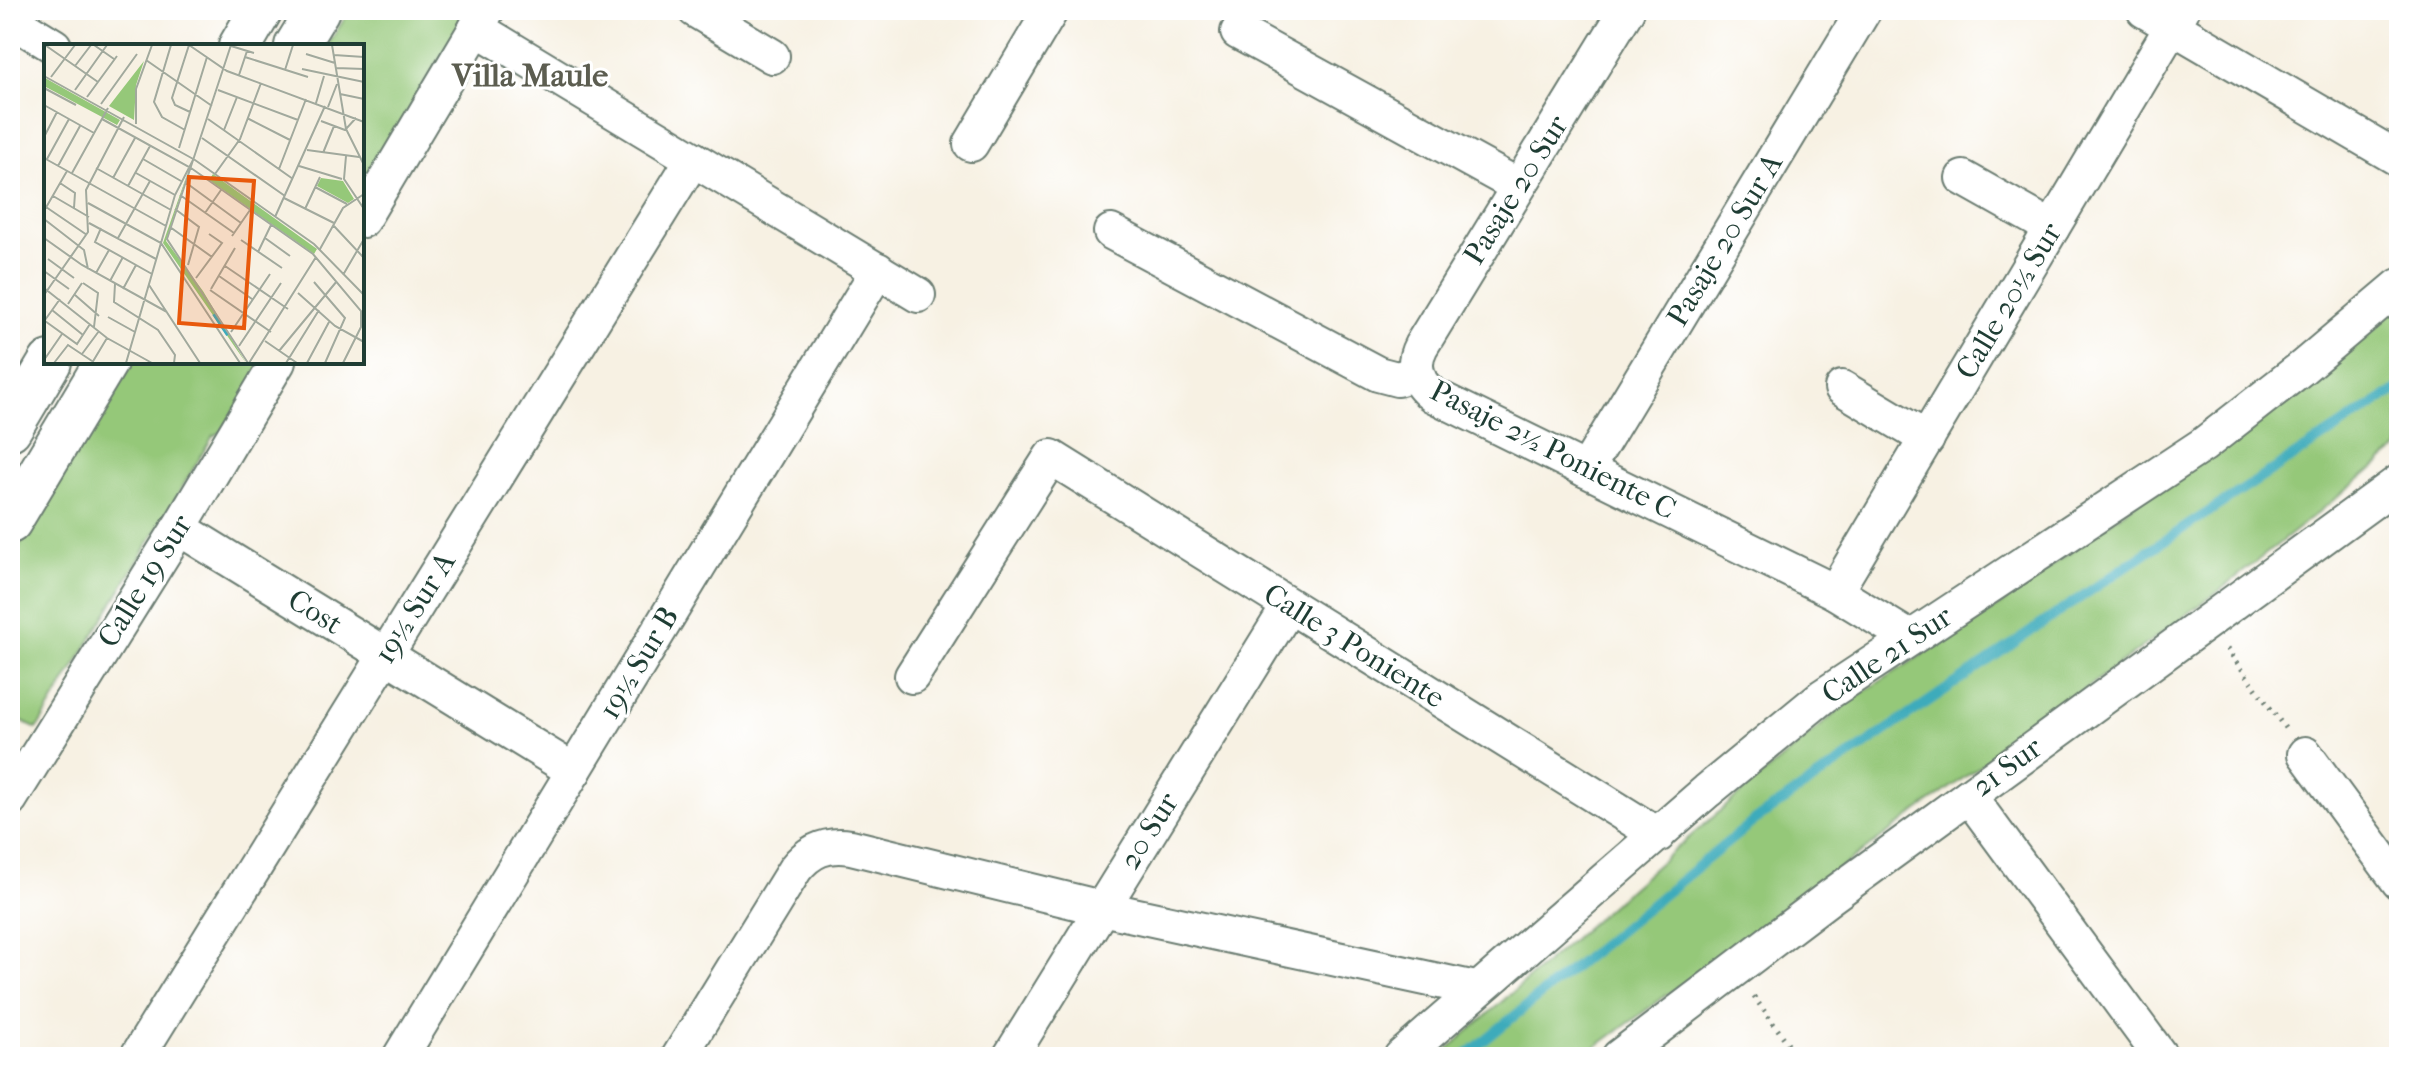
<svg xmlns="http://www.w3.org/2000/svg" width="2409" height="1067" viewBox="0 0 2409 1067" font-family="'IM FELL French Canon',serif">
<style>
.green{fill:#95c879;stroke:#5a8256;stroke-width:2}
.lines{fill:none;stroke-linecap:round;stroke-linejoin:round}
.stream{stroke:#3dabbb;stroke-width:10}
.minor-casing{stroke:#6b7c71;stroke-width:38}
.major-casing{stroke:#6b7c71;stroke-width:46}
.path{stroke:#6b7c71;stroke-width:5;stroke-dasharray:2 6;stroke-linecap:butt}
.minor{stroke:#fff;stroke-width:34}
.major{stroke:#fff;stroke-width:42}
.labels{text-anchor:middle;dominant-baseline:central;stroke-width:6;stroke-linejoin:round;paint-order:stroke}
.street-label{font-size:30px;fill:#1f3d34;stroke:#fff}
.neighbourhood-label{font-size:32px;font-weight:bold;fill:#5c5d50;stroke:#fff}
.inset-river{fill:none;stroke:#3dabbb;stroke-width:4}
.inset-road{fill:none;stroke:#a1a99d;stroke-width:2}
.view{fill:#e8590c;fill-opacity:0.15;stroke:#e8590c;stroke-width:4}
.inset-edge{fill:none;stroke:#1f3d34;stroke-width:4}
</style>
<rect width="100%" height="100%" fill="#fff"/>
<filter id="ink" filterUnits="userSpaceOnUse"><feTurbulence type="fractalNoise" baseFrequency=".0125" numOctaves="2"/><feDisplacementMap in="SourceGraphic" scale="16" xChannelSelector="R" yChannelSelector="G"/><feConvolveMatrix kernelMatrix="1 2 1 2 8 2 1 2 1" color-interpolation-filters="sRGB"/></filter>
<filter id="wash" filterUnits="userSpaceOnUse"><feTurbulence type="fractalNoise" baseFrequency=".006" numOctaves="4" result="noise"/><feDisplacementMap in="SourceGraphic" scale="32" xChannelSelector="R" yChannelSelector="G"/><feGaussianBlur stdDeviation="1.8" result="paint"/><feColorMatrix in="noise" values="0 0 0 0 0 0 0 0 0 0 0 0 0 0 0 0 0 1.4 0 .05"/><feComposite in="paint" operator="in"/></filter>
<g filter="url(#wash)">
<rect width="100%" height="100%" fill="#f7f1e3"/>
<!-- green -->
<g class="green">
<path d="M350,10H469L362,188V46H327Z"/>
<path d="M2399,304V448L2219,591L1582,1057H1439L1672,852L1851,700L1999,606Z"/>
<path d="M133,362H266L221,432L213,436L37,729L10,716V561Z"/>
</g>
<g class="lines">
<!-- stream -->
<path class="stream" d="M1464,1057L1754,821L2141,556L2399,388"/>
</g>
</g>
<g filter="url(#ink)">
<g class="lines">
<!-- minor casing -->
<g class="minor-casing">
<g id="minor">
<path d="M695,10L772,56"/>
<path d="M1627,10L1421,346C1411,365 1416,383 1433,395L1835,592L1910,638"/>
<path d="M2144,10L2399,159"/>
<path d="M10,19L54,46"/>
<path d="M476,28L918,295"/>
<path d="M1238,32L1518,186"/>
<path d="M971,144L1051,10"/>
<path d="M1963,178L2052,228"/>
<path d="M362,220L487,10"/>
<path d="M1111,232L1378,374L1397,379L1417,373"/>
<path d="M1842,388L1927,439"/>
<path d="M1586,470L1864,10"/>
<path d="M179,528L574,771"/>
<path d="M1835,592L2182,10"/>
<path d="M912,676L1051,457L1658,835"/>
<path d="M2305,754L2399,882"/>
<path d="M1969,796L2161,1057"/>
<path d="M10,799L179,528L278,362"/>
<path d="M137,1057L693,159"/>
<path d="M400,1057L878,270"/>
<path d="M679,1057L795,869C810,850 827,843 851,847L1101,908L1476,989"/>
<path d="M1010,1057L1289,606"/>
<path d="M1401,1057L1707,791L1823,696L2203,445L2303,367L2399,286"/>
<path d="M1619,1057L1830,897L2399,482"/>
</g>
</g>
<!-- major casing -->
<g class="major-casing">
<g id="major">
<path d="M240,46L261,10"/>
<path d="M296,46L318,10"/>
<path d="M10,429L50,362"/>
<path d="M10,522L106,362"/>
</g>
</g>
<!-- path -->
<g class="path">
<path d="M2227,649L2285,728"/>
<path d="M1754,997L1798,1057"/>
</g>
<!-- minor -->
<use href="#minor" class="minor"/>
<!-- major -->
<use href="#major" class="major"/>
</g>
</g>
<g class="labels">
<!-- street labels -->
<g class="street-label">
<text transform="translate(1516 190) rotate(-58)">Pasaje 20 Sur</text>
<text transform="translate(1725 240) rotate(-59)">Pasaje 20 Sur A</text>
<text transform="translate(2009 301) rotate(-59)">Calle 20½ Sur</text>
<text transform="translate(1553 450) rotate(27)">Pasaje 2½ Poniente C</text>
<text transform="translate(145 581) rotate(-58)">Calle 19 Sur</text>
<text transform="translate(415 608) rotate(-58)">19½ Sur A</text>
<text transform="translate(315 612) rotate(32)">Cost</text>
<text transform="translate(1354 646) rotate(32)">Calle 3 Poniente</text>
<text transform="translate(1887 655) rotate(-34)">Calle 21 Sur</text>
<text transform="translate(639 663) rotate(-59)">19½ Sur B</text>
<text transform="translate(2007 767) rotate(-36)">21 Sur</text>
<text transform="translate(1149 831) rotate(-58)">20 Sur</text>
</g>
<!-- neighbourhood labels -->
<g class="neighbourhood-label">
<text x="530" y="75">Villa Maule</text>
</g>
</g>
<!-- overview -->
<g transform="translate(44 44)">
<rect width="320" height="320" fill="#f7f1e3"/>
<path d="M100,17L92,41L90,76L65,62ZM1,34L76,76L73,81L0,42ZM145,125L122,197L159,247L202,319L119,199ZM169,130L273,205L270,210L165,136ZM277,134L299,137L310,155L304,159L273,142Z" fill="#95c879"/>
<path class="inset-river" d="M170,270L184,291"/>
<path class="inset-road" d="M1,1L54,38M50,1L70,15M127,1L110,58L118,73L141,86M145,1L183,27L320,78M145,1L128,54L131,61L146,68M187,1L123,195L204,319M288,1L302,85L320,121M187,2L210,9M262,10L291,19M290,11L320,13M201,13L264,33M102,16L168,62M31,22L47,1M292,24L320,25M258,25L320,38M241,26L249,1M195,31L203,7M0,32L151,116L270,200L320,251M7,33L31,1M0,44L32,61M31,46L63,1M174,46L254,76M296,50L320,55M43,53L73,12M272,59L280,32M57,60L93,10M0,61L50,89M284,63L293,40M203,74L246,96M58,75L147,124L269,210L317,267V283L299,319M164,75L249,135M277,77L301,86L312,74M92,80V45L108,1M180,86L193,53M0,93L13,68M158,94L241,152M135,104L163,13M263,106L315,113M279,109L290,82M302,112L300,135L320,165M0,114L122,182M3,115L25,75M99,115L137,137M14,122L36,82M255,122L298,135M52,124L127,166M235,125L262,55M28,129L64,64M92,129L131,151M171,130L196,95L217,39M69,134L91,94M141,138L197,179M16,139L31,149L30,164M84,142L106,102M271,143L303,160M136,151L190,189M9,152L45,173M240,154L290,179M44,159L117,199L196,319M2,163L43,191M131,165L155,183L144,221M261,165L276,133M0,167L23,127M161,169L177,146M231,173L281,62M0,175L40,206L44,225M45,179L112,215M289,181L320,214M126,183L168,213M57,184L51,198L108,230M188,192L206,166M0,194L38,221L123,268M74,194L106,137M221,194L246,212M197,196L238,224M276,205L299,164L320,150M214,208L227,181M4,215L30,234M181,222L244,265M0,227L25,245M52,229L65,206M299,231L320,195M175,232L208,255M152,234L178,199L165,190M66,237L79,213M270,238L301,274L281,319M39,239L54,249L50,283M71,240L70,258L114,286L131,311L130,319M105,241L156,319M0,244L63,294L108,319M79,245L92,221M167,245L191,204M166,246L227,288M254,249L291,282L320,298M0,251L44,188L42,146L80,73M31,251L55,272M24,260L38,239M8,266L39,291M64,273L91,288M1,276L16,255M1,277L33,300L46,280M187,288L226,230M221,297L253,319M195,302L237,239M235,307L293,237M38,310L55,287M0,316L18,290M10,319L24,301L48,317M48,319L63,294M82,319L131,151L150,114M205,319L272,213M242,319L275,266M263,319L285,278"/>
<path class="view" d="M145,133L210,137L200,284L135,279Z"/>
<rect width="320" height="320" class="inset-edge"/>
</g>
<!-- margin -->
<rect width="2409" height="1067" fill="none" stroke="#fff" stroke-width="40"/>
</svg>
